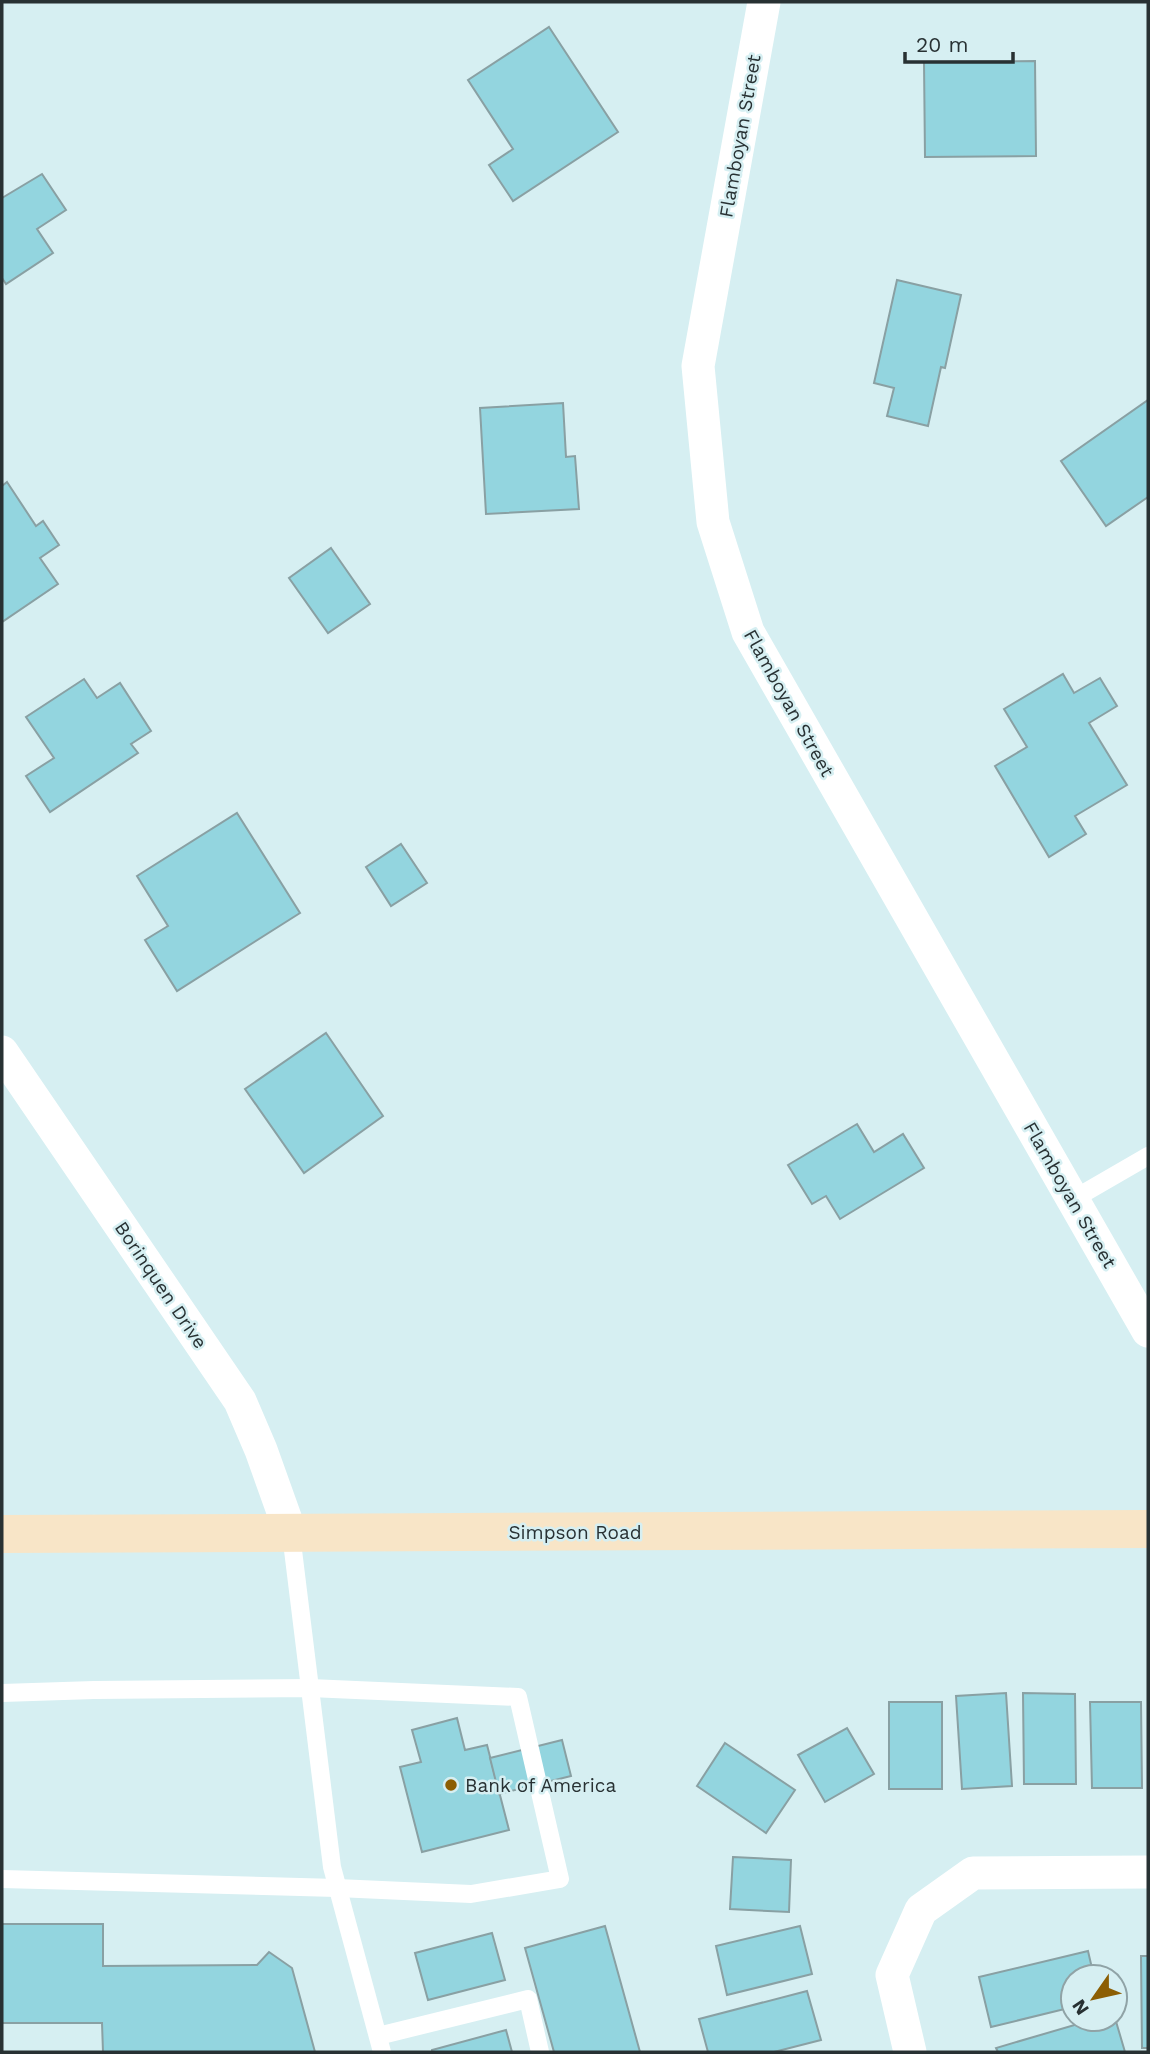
<svg xmlns="http://www.w3.org/2000/svg" width="1150" height="2054" viewBox="0 0 1150 2054" font-family="'Work Sans',sans-serif">
<style>
.building{fill:#93d5df;stroke:#89a0a3;stroke-width:2}
.lines{fill:none;stroke-linecap:round;stroke-linejoin:round}
.lane{stroke:#fff;stroke-width:18}
.street{stroke:#fff;stroke-width:33}
.secondary{stroke:#f8e5c7;stroke-width:38}
.poi-dot{fill:#8c5e03;stroke:#d6eff2;stroke-width:2.5}
.labels{text-anchor:middle;dominant-baseline:central;stroke-width:5;stroke-linejoin:round;paint-order:stroke}
.street-label{font-size:19px;fill:#283133;stroke:#d6eff2}
.poi-label{font-size:19px;fill:#283133;stroke:#d6eff2;text-anchor:start}
</style>
<rect width="100%" height="100%" fill="#d6eff2"/>
<!-- building -->
<g class="building">
<path d="M549,27L618,132L513,201L489,165L513,149L468,80Z"/>
<path d="M1035,61L1036,156L925,157L924,62Z"/>
<path d="M42,174L66,210L37,229L53,253L6,284L2,278V198Z"/>
<path d="M897,280L961,295L945,368L941,367L928,426L887,416L894,388L874,383Z"/>
<path d="M1148,400V497L1106,526L1061,461Z"/>
<path d="M563,403L566,457L575,456L579,509L486,514L480,408Z"/>
<path d="M7,482L36,526L43,521L59,545L40,558L58,584L2,622V486Z"/>
<path d="M331,548L370,604L328,633L289,578Z"/>
<path d="M1063,674L1074,693L1100,678L1117,706L1089,723L1127,785L1075,816L1086,834L1049,857L995,766L1027,747L1004,709Z"/>
<path d="M84,679L97,698L120,683L151,731L131,744L138,753L50,812L26,776L54,758L26,717Z"/>
<path d="M237,813L300,913L177,991L145,940L168,926L137,876Z"/>
<path d="M401,844L427,883L391,906L366,867Z"/>
<path d="M326,1033L383,1116L304,1173L245,1089Z"/>
<path d="M857,1124L874,1152L903,1134L924,1168L840,1219L826,1196L812,1204L788,1165Z"/>
<path d="M1006,1693L1012,1786L962,1789L956,1696Z"/>
<path d="M1023,1693L1075,1694L1076,1784H1024Z"/>
<rect x="889" y="1702" width="53" height="87"/>
<path d="M1090,1702H1141L1142,1788H1092Z"/>
<path d="M457,1718L465,1750L487,1745L509,1830L422,1852L400,1767L421,1762L412,1730Z"/>
<path d="M847,1728L874,1774L825,1802L798,1755Z"/>
<path d="M562,1740L571,1776L499,1794L490,1758Z"/>
<path d="M725,1743L795,1790L766,1833L697,1786Z"/>
<path d="M733,1857L791,1860L789,1912L730,1909Z"/>
<path d="M2,1924H103V1966L257,1965L269,1952L292,1968L315,2052H103L102,2023H2Z"/>
<path d="M605,1926L640,2052H554L525,1948Z"/>
<path d="M800,1926L812,1974L727,1995L716,1946Z"/>
<path d="M492,1933L505,1980L428,2000L415,1953Z"/>
<path d="M1088,1951L1094,1977H1073V2007L991,2027L979,1977Z"/>
<path d="M1141,1956H1148V2048H1142Z"/>
<path d="M807,1991L821,2040L774,2052H708L699,2019Z"/>
<path d="M1115,2018L1125,2052H998L996,2048L1095,2019Z"/>
<path d="M506,2030L512,2052H432V2050Z"/>
</g>
<g class="lines">
<!-- lane -->
<g class="lane">
<path d="M1072,1200L1148,1156"/>
<path d="M291,1534L332,1867L382,2052"/>
<path d="M2,1693L94,1690L310,1688L518,1697L560,1879L471,1894L337,1888L2,1879"/>
<path d="M378,2036L528,1999L540,2052"/>
</g>
<!-- street -->
<g class="street">
<path d="M764,2L698,366L713,522L748,632L1148,1331"/>
<path d="M2,1052L240,1401L261,1450L291,1534"/>
<path d="M910,2052L892,1975L921,1910L973,1873L1148,1872"/>
</g>
<!-- secondary -->
<path class="secondary" d="M2,1534L1148,1529"/>
</g>
<!-- markers -->
<circle class="poi-dot" cx="451" cy="1785" r="7"/>
<g class="labels">
<!-- street labels -->
<g class="street-label">
<text transform="translate(740 136) rotate(-80)">Flamboyan Street</text>
<text transform="translate(789 703) rotate(61)">Flamboyan Street</text>
<text transform="translate(1070 1195) rotate(60)">Flamboyan Street</text>
<text transform="translate(161 1285) rotate(56)">Borinquen Drive</text>
<text x="575" y="1532">Simpson Road</text>
</g>
<!-- poi labels -->
<g class="poi-label">
<text x="465" y="1785">Bank of America</text>
</g>
</g>
<!-- border -->
<rect width="1150" height="2054" fill="none" stroke="#283133" stroke-width="7"/>
<!-- north arrow -->
<g transform="translate(1094 1998) rotate(236)"><circle r="33" fill="#d6eff2" stroke="#90a3a6" stroke-width="2"/>
<path d="M0-5L12 26L0 18L-12 26Z" fill="#8c5e03"/>
<text y="-10" font-size="19" font-weight="bold" text-anchor="middle" fill="#283133">N</text>
</g>
<!-- scale -->
<path d="M905 52v10h108v-10" fill="none" stroke="#283133" stroke-width="3.5"/>
<text x="916" y="52" font-size="21" fill="#283133" stroke="#d6eff2" stroke-width="5" paint-order="stroke">20 m</text>
</svg>
